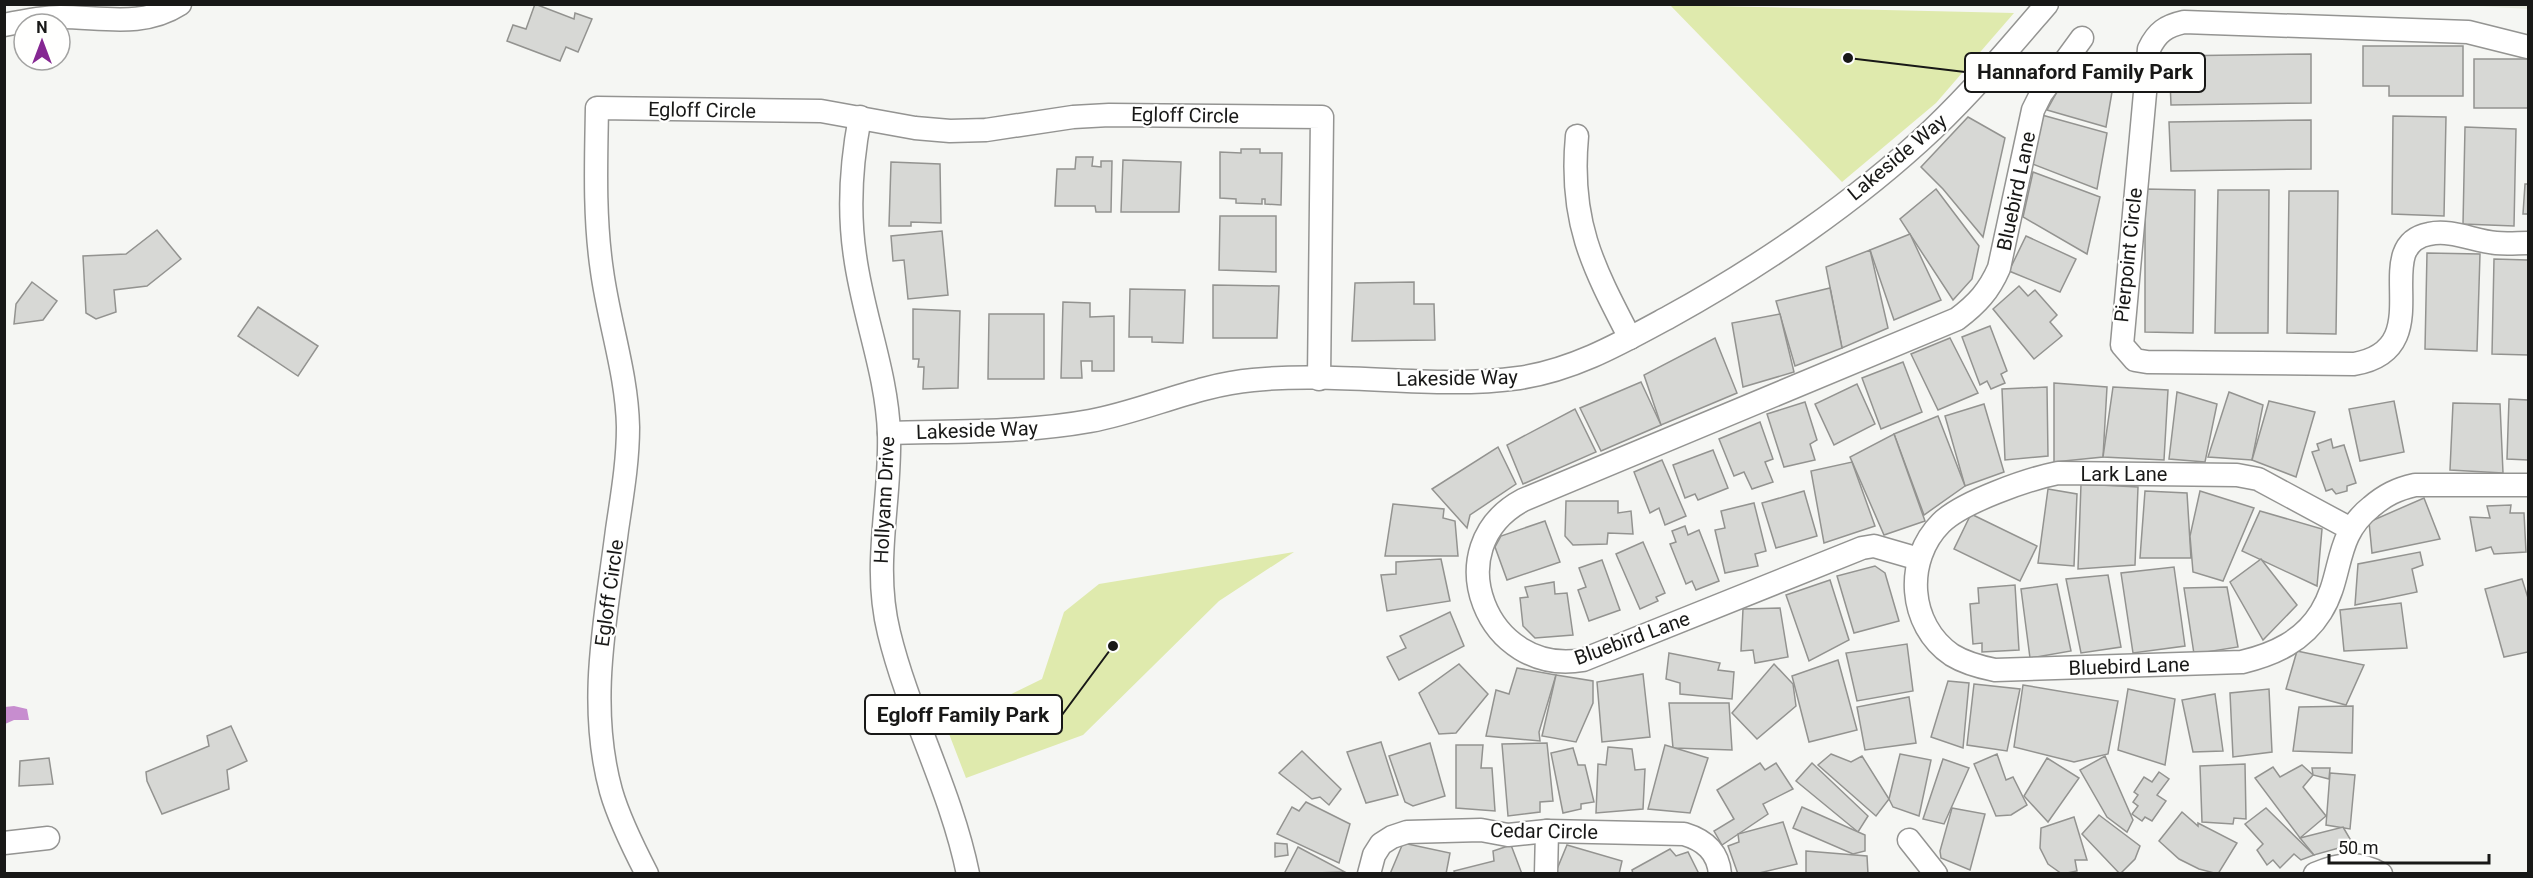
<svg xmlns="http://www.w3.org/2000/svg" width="2533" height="878" viewBox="0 0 2533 878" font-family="Roboto,sans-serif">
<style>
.built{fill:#e9ece1}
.green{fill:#dfeaad}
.water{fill:#c78dcf}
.building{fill:#d7d8d5;stroke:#939390;stroke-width:1.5}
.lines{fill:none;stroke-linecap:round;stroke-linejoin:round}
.minor-casing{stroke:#949492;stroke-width:25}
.minor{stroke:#fff;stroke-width:22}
.labels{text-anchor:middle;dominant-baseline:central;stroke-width:4.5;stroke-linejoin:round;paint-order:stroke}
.street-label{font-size:20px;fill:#181817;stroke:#fffffe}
.leader{fill:none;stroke:#181817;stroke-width:2}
.callout-dot{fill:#181817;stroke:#fffffe;stroke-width:2}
.callout{fill:#fffffe;stroke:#181817;stroke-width:2}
.callout-label{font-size:21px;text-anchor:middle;font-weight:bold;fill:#181817}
</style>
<rect width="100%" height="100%" fill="#f5f6f3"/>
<!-- built -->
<path class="built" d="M2461,5H2528V9Z"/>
<!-- green -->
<g class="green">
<path d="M1670,5L2014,13L1936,103L1842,182Z"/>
<path d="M1294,552L1219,601L1083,735L966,778L946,726L1042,679L1064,612L1099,584Z"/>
</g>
<!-- water -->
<path class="water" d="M14,706L27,709L29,720H14L5,724V707Z"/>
<!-- building -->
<g class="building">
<path d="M535,4L574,19L575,13L592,19L578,52L566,47L560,61L507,41L513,25L526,29Z"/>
<path d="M2363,46H2463V96H2389V86H2363Z"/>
<path d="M2311,54V103L2171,105L2169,56Z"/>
<rect x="2474" y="59" width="54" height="49"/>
<path d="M2117,63L2106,127L2047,110L2068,72Z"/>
<path d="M2042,115L2107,133L2097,189L2030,163Z"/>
<path d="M2393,116L2446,117L2444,216L2392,214Z"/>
<path d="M1968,117L2005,138L1983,237L1943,189L1921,167Z"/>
<path d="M2311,120V169L2171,171L2169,122Z"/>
<path d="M2465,127L2516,129L2514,226L2463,224Z"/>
<path d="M1241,149H1260V153H1282L1281,205L1265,204V199H1262V204L1236,203V199L1220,198V152L1241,153Z"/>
<path d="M1076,157H1093L1092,166L1101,167V161H1112L1111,212H1096L1095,206H1055L1057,169H1075Z"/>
<path d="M1123,160L1181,162L1179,212H1121Z"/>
<path d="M891,162L940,164L941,223L911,222V226H889Z"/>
<path d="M2033,172L2100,197L2087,254L2023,217Z"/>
<path d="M2525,184H2528V214H2523Z"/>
<path d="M1936,189L1979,246L1972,279L1953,300L1900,219Z"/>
<path d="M2145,189L2195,190L2193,333L2145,332Z"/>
<path d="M2218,190H2269L2268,333H2215Z"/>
<path d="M2289,191H2338L2336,334L2287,333Z"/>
<path d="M1220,216H1276V272L1219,270Z"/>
<path d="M157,230L181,259L147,286L114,290L116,312L96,319L86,313L83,256L126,254Z"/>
<path d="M942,231L948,295L908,299L904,260L893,261L891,236Z"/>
<path d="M1910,234L1941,300L1894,320L1870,250Z"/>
<path d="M2026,236L2076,259L2060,292L2009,271Z"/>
<path d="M1870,250L1888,328L1842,348L1826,267Z"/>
<path d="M2427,253L2480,254L2477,351L2425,349Z"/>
<path d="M2494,259L2528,260V355L2492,354Z"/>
<path d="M32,282L57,301L43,320L14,324L16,304Z"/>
<path d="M1414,282V304H1434L1435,340L1352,341L1355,283Z"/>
<path d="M1213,285L1279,286L1277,338H1213Z"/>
<path d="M2019,286L2028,296L2035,290L2057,315L2050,322L2062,336L2034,359L1993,309Z"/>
<path d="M1830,288L1842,348L1795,366L1776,301Z"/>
<path d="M1130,289L1185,290L1183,343L1152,342V337H1129Z"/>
<path d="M1063,302L1090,303V317L1114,316V371H1092V361H1081L1082,378H1061Z"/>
<path d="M258,307L318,346L298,376L238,336Z"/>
<path d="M913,309L960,311L958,388L923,389L924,367H918L919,359H913Z"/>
<path d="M989,314H1044V379H988Z"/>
<path d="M1780,314L1794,372L1743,387L1732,323Z"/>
<path d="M1990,326L2007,371L2001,374L2005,383L1991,389L1987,381L1980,385L1962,337Z"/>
<path d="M1715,338L1737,393L1661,425L1644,375Z"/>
<path d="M1950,338L1978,393L1938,410L1911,354Z"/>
<path d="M1903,362L1922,412L1881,429L1862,378Z"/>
<path d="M1641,382L1661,425L1601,451L1580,408Z"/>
<path d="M2054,383L2107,387L2103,457L2054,462Z"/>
<path d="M1857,384L1875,424L1834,445L1815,404Z"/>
<path d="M2047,387L2048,456L2005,460L2002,389Z"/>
<path d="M2113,387L2168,390L2164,460L2103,457Z"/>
<path d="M2177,392L2217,404L2205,462L2169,459Z"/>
<path d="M2229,392L2263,405L2252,460L2208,457Z"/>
<path d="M2509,399L2528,400V460L2507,459Z"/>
<path d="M2269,401L2315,412L2296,477L2252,460Z"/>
<path d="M2394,401L2404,452L2360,461L2349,409Z"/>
<path d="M1805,402L1817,440L1810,444L1815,460L1784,467L1767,414Z"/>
<path d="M2453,403L2500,404L2503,473L2450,470Z"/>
<path d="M1984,404L2004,472L1965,486L1945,416Z"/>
<path d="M1575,409L1596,452L1523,484L1507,445Z"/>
<path d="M1938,416L1965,486L1924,515L1894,434Z"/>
<path d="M1760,422L1773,459L1765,462L1773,482L1752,489L1744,472L1734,476L1719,439Z"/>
<path d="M1894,434L1925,521L1884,535L1850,457Z"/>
<path d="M2331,439L2333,448L2344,445L2356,483L2347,486V491L2336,494L2332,489L2326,491L2312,452L2319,450L2317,444Z"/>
<path d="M1498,447L1516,484L1470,515L1467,528L1432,489Z"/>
<path d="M1713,450L1728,488L1698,500L1695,494L1685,498L1673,465Z"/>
<path d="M1662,460L1686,516L1665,525L1659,508L1650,513L1634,472Z"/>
<path d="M1852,462L1875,526L1824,543L1811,471Z"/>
<path d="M2081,484L2138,487L2135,565L2078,569Z"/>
<path d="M2048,489L2077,494L2074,566L2038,563Z"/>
<path d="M1804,491L1817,536L1776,548L1762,503Z"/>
<path d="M2145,491L2187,493L2191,558H2140Z"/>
<path d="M2200,491L2254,508L2223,581L2193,572L2190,536Z"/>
<path d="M2424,498L2440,539L2372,553L2369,522Z"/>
<path d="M1566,501H1618V513L1631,511L1633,534L1608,533L1607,544L1573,545L1565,536Z"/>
<path d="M1754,503L1766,551L1755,554L1758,566L1725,573L1715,530L1725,528L1721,511Z"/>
<path d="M1393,504L1444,509L1443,518L1455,521L1458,556H1385Z"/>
<path d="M2511,505L2510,513H2524L2526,552L2494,554L2491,547L2476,551L2470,517L2490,518L2487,506Z"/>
<path d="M2260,511L2322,529L2317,586L2242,551Z"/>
<path d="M1971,514L2037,546L2020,581L1954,549Z"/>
<path d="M1545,521L1560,562L1507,580L1495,547L1501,536Z"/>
<path d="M1685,526L1688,535L1699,530L1719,581L1696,590L1692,581L1686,584L1670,544L1676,542L1672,531Z"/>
<path d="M1643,542L1665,593L1656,597L1658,601L1640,609L1616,554Z"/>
<path d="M2420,552L2423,565L2412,569L2417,592L2355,605L2358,564Z"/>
<path d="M1441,559L1450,601L1387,611L1381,575L1396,574V562Z"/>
<path d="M2261,559L2297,605L2263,640L2230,582Z"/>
<path d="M1602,560L1620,610L1589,621L1578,590L1586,587L1579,568Z"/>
<path d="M1875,566L1885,573L1899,621L1854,633L1837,576Z"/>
<path d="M2174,567L2185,646L2133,653L2121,573Z"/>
<path d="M2108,575L2121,647L2081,653L2066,579Z"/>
<path d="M2522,579L2528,598V652L2504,657L2485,589Z"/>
<path d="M1830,580L1849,640L1809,661L1786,595Z"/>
<path d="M1554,582L1555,594L1567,593L1573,635L1535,638L1523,626L1520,598L1528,597L1525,587Z"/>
<path d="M2057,584L2071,651L2030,658L2021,589Z"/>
<path d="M2015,585L2019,650L1982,652V643L1973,644L1970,604L1979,603L1978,588Z"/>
<path d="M2227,587L2238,647L2194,654L2184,588Z"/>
<path d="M2401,603L2407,648L2344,651L2340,610Z"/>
<path d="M1780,608L1788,657L1755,663L1753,650L1741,651L1743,609Z"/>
<path d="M1450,612L1464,646L1399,680L1387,657L1406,648L1400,636Z"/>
<path d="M1907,644L1913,691L1857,701L1846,653Z"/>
<path d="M2297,651L2364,665L2346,705L2286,689Z"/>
<path d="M1669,653L1720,663L1718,670L1734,672L1732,699L1680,694V683L1666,679Z"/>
<path d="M1838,660L1857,730L1809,742L1792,676Z"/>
<path d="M1459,664L1488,694L1456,733L1439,734L1419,693Z"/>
<path d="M1774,664L1793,684L1796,706L1757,739L1732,713Z"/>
<path d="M1517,668L1556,675L1539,732L1540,741L1486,736L1496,690L1509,694Z"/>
<path d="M1643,674L1650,737L1602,742L1597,682Z"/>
<path d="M1556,675L1593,681V703L1576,742L1542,736Z"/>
<path d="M1948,681L1969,683L1963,748L1931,737Z"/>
<path d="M1974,684L2020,689L2007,751L1967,745Z"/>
<path d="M2023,685L2118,701L2108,754L2074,762L2014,747Z"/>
<path d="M2128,689L2175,699L2165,765L2118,750Z"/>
<path d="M2269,689L2272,752L2233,757L2230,693Z"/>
<path d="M2215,694L2223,751L2193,752L2182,700Z"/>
<path d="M1909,697L1916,743L1865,750L1857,707Z"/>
<path d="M1669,703H1729L1732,750L1673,748Z"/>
<path d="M2353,706L2352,753L2293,751L2299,707Z"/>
<path d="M231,726L247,761L227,770L229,789L162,814L147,781L146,772L209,746L207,736Z"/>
<path d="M1381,742L1398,795L1366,803L1347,752Z"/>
<path d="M1430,743L1445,796L1413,806L1405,802L1389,756Z"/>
<path d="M1547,743L1553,801L1540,802V812L1508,816L1502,744Z"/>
<path d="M1456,745H1483L1481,768H1492L1495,811L1456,808Z"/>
<path d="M1665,745L1708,758L1690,813L1648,809Z"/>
<path d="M1608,747L1632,749L1635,770L1645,769L1643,809L1596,813L1598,764L1606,765Z"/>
<path d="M1573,748L1578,765H1585L1594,802L1581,804V809L1563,813L1551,753Z"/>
<path d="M1302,751L1341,789L1329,805L1320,797L1312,799L1279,773Z"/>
<path d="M1831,754L1851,762L1862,756L1889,799L1876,816L1818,765Z"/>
<path d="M1900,754L1931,760L1919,816L1893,807L1889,799Z"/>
<path d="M1997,754L2006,780L2013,777L2027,805L2011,815L1996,816L1974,764Z"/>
<path d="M2105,756L2133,820L2127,832L2107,817L2080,770Z"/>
<path d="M49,758L53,784L19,786L20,761Z"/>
<path d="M2047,758L2079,778L2048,822L2024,796Z"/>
<path d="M1943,759L1969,768L1944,824L1923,819Z"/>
<path d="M1760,763L1765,770L1776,763L1793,789L1763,804L1768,814L1722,845L1714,831L1734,819L1717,790Z"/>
<path d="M1812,763L1868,816L1858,832L1796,781Z"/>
<path d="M2245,764L2246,819L2234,818L2233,824L2202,822L2200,766Z"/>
<path d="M2302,765L2313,775L2303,787L2326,816L2300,838L2255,778L2273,767L2280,777Z"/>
<path d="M2312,768H2330L2329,779L2313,775Z"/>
<path d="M2159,772L2169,779L2157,795L2166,801L2152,821L2145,817L2142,821L2132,814L2138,806L2133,802L2138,795L2134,792L2144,777L2152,782Z"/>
<path d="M2330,773L2355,775L2350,829L2326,825Z"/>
<path d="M1306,802L1350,824L1339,863L1277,834L1292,807L1299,811Z"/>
<path d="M1802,807L1865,835V851L1853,854L1793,828Z"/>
<path d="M1952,808L1985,814L1970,870L1941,858L1940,851Z"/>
<path d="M2266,808L2314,855L2301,860L2294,854L2280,868L2273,860L2267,865L2257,850L2263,844L2245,824Z"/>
<path d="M2182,812L2198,826V823L2237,843L2218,874L2199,869L2179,859L2159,841Z"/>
<path d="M2099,815L2140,846L2135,859L2120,874L2082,834Z"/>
<path d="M2074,817L2087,860H2075L2077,871L2062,874L2048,864L2040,848L2041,828Z"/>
<path d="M1783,822L1797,864L1755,874H1738L1728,846L1739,842L1738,834Z"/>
<path d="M2343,827L2353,844L2314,855L2300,838Z"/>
<path d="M1275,843L1287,844L1288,855L1275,857Z"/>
<path d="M1403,843L1450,853L1446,874H1390Z"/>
<path d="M1511,845L1522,874H1455L1454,871L1494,861L1493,851Z"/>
<path d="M1567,845L1622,861L1619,874H1555Z"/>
<path d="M1298,847L1345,872L1284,874Z"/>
<path d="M1670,849L1676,856L1688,852L1699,874H1633L1632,870Z"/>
<path d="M1806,851L1867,856L1868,874H1806Z"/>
</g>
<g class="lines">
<!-- minor casing -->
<g class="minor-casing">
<g id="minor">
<path d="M4,25C23,21 42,17 60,17C102,17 143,28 180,4"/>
<path d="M2528,47L2468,32L2184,22C2166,26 2157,32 2149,49L2122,345L2135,360L2147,362L2354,364C2443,349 2366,246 2429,234C2451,229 2474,241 2496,243C2507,244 2518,243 2528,243"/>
<path d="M860,117C851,164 848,209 855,256C863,316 887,373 889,434C891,502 872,565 889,633C909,715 951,790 968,874"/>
<path d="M1577,136C1569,221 1592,265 1630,338"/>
<path d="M889,433C955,431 1024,433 1090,421C1145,411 1196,385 1253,380C1340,371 1434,390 1519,378C1574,370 1621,343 1669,317C1760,267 1857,201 1933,129C1974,90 2010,47 2047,4"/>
<path d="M2349,528L2258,479L2237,475L2058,473C2028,479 1962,502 1941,523C1904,560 1908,625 1952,655C1965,663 1980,667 1995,670L2242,662C2275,654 2303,641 2321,612C2344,575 2333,537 2371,507C2385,495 2397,489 2415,485H2528"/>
<path d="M1919,559L1874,546L1862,548L1583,660C1487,677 1435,547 1523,500L1957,319C1977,304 1989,291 1999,268L2033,110L2041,94L2082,38"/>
<path d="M1909,840L1936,874"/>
<path d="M4,843L48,838"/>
<path d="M647,874C633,847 619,819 611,791C587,704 606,617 617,530C622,496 628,462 628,427C627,374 609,323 602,271C594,217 596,163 597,108L821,111L915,128L950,131L986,130L1073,117L1109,115L1322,117L1319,379"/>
<path d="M1369,874L1374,855L1381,844L1392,837L1407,832L1481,830L1508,835L1547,831L1684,834C1704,840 1718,851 1720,874"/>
<path d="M1546,874L1547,831"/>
<path d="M2315,874C2339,864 2357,860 2381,874"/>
</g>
</g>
<!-- minor -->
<use href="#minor" class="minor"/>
</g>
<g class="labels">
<!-- street labels -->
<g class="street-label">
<text transform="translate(702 110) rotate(1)">Egloff Circle</text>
<text transform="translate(1185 115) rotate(1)">Egloff Circle</text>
<text transform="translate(1897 157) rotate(-40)">Lakeside Way</text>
<text transform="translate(2016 191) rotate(-78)">Bluebird Lane</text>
<text transform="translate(2128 255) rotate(-84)">Pierpoint Circle</text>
<text transform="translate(1457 378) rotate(-1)">Lakeside Way</text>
<text transform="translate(977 430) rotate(-2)">Lakeside Way</text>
<text x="2124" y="474">Lark Lane</text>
<text transform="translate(884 500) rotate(-87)">Hollyann Drive</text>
<text transform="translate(609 593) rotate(-82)">Egloff Circle</text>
<text transform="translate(1632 638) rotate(-20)">Bluebird Lane</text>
<text transform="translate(2129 666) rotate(-2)">Bluebird Lane</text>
<text transform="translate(1544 831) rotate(1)">Cedar Circle</text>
</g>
</g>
<!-- callouts -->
<path class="leader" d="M1848 58L1965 72M1113 646L1062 715"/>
<g class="callout-dot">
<circle cx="1848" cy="58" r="6"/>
<circle cx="1113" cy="646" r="6"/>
</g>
<g class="callout">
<rect x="1965" y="53" width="240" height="39" rx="6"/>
<rect x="865" y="695" width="197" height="39" rx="6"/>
</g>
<g class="callout-label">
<text x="2085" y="79">Hannaford Family Park</text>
<text x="963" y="722">Egloff Family Park</text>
</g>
<!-- border -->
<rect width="2533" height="878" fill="none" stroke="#181817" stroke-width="12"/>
<!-- north arrow -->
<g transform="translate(42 42)"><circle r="28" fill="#fffffe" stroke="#a3a3a2" stroke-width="1.5"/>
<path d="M0-4.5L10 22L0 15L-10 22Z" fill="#852792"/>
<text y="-9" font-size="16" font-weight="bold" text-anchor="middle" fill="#181817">N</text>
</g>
<!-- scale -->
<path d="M2329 854v9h160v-9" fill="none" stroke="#181817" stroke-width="3"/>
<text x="2338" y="854" font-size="18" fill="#181817" stroke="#fffffe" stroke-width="4.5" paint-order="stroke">50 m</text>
</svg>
